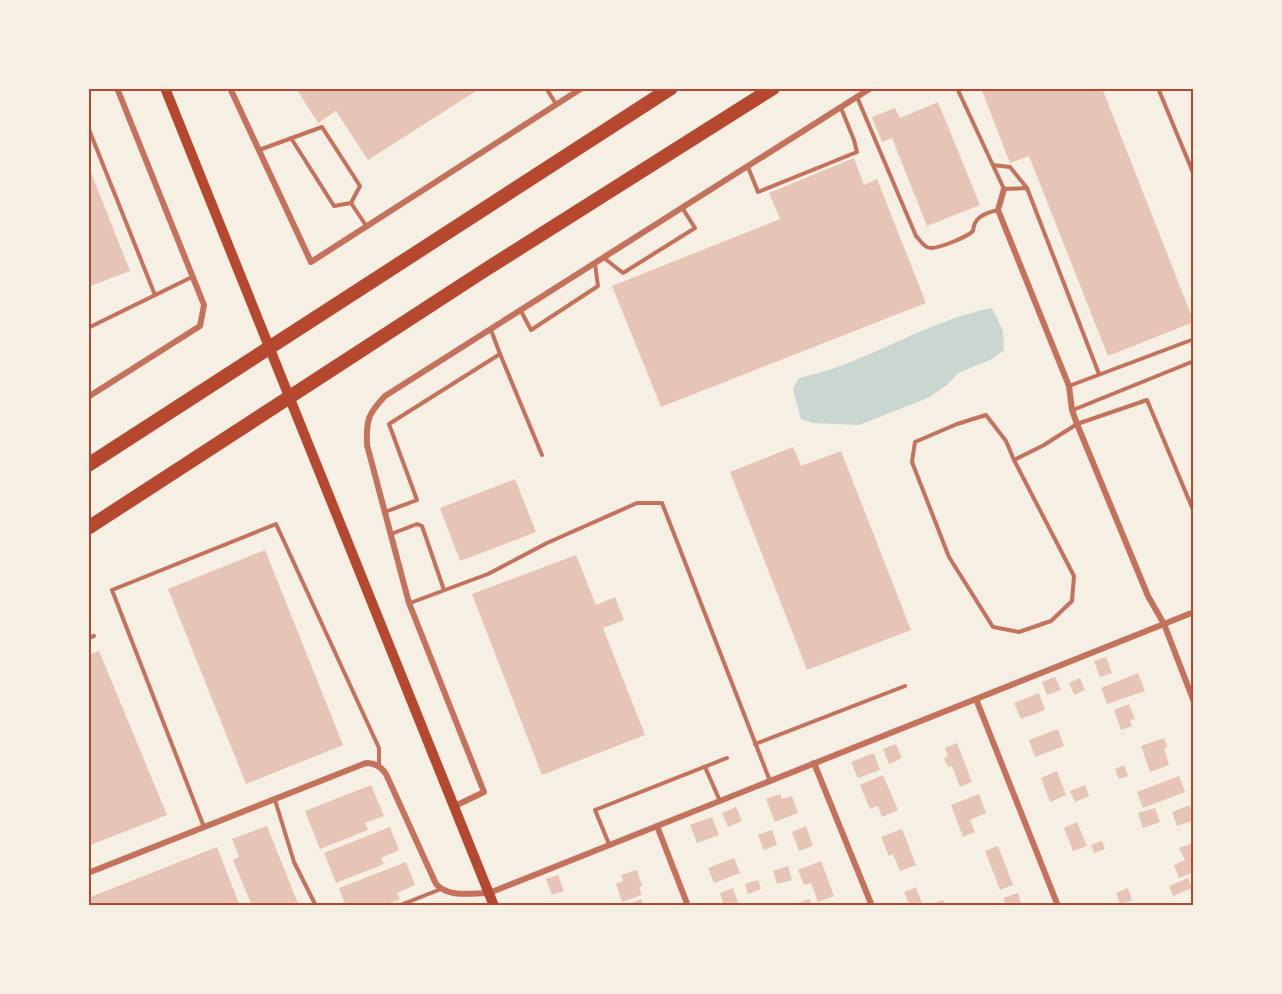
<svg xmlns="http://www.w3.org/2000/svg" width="1282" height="994" viewBox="0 0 1282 994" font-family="Rubik,sans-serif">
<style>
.water{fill:#c9d6d2}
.building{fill:#e6c5b7}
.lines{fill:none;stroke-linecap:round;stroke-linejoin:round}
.service{stroke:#c5725c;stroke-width:4}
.minor{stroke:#c5725c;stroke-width:6}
.secondary{stroke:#b5482f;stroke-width:10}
.motorway{stroke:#b5482f;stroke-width:14}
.neatline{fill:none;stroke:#b5482f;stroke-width:2}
</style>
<rect width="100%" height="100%" fill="#f6efe4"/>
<!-- water -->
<path class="water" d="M992,308L1003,331L1004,350L992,359L958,373L947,385L928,398L859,425L813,423L801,419L793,389L799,378C811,375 823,372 835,368C888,349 936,319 992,308Z"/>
<!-- building -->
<g class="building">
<path d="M296,88H481L368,160L336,111L318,123Z"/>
<path d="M981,88H1102L1194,322L1108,356L1029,156L1010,163Z"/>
<path d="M938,102L980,205L927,226L892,138L882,142L872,117L895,108L900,118Z"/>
<path d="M854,158L864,185L877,179L926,303L661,407L612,286L780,219L769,193Z"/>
<path d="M88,165L130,271L88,287Z"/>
<path d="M793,447L801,466L841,451L911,630L807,670L730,472Z"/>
<path d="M515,479L536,532L460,561L440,508Z"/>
<path d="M265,550L343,745L246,784L168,589Z"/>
<path d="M576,555L596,605L615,597L624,620L603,628L645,735L542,775L472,594Z"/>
<path d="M99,651L167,815L88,846V655Z"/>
<path d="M1106,657L1112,673L1100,677L1094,661Z"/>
<path d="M1138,673L1145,691L1107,704L1101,688Z"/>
<path d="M1055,677L1061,690L1047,695L1042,682Z"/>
<path d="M1080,678L1085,690L1074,695L1069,683Z"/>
<path d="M1039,693L1045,710L1021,719L1014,703Z"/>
<path d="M1129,704L1135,719L1130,720L1132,726L1121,730L1114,710Z"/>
<path d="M1058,729L1064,746L1035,757L1029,740Z"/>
<path d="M1164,738L1167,747L1164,748L1169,765L1150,772L1141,746Z"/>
<path d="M957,743L972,782L960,787L952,766L948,767L944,758L948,756L945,748Z"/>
<path d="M896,744L902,758L889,764L883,749Z"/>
<path d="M874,753L880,770L858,778L851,762Z"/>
<path d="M1124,765L1128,776L1119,779L1115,769Z"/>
<path d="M1057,771L1066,795L1050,802L1041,778Z"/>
<path d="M883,775L898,810L882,817L878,806L870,809L860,785Z"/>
<path d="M1179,776L1185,792L1143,808L1137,792Z"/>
<path d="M371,785L384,816L365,823L368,830L320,849L305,811Z"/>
<path d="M1085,785L1089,796L1075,802L1070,791Z"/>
<path d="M780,794L782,799L792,796L798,813L775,822L766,799Z"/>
<path d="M979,794L986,813L970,820L975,832L963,837L951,805Z"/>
<path d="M1190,805L1194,820L1177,826L1172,812Z"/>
<path d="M736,807L742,821L728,827L722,813Z"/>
<path d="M1155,808L1160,822L1143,828L1138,813Z"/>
<path d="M712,817L719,835L697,843L690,825Z"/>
<path d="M1077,822L1087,846L1073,851L1064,828Z"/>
<path d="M267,826L299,906H252L233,860L239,857L232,839Z"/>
<path d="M806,826L813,846L799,851L792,832Z"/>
<path d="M390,827L399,850L381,858L384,864L336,883L324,853Z"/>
<path d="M902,829L916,865L900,871L893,854L889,856L881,837Z"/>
<path d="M772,830L777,845L764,850L758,835Z"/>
<path d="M1102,841L1105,849L1094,853L1091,845Z"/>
<path d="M1194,843V857L1191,858L1194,872L1179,878L1174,865L1185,860L1179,848Z"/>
<path d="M998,846L1013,885L1000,890L985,851Z"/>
<path d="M217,847L240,906H88V898Z"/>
<path d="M734,858L740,873L714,883L708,868Z"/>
<path d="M821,861L834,896L818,902L811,883L804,885L798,870Z"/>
<path d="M406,862L415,885L397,893L400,899L383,906H346L339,888Z"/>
<path d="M788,866L792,880L777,884L773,871Z"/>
<path d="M637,870L642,886L639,888L642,895L622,902L616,884L623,881L621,875Z"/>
<path d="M558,875L564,891L552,895L546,879Z"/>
<path d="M1188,878L1192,888L1173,896L1169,886Z"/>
<path d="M758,880L761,889L748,894L745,884Z"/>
<path d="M916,887L923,906H910L904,892Z"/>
<path d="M733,888L739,906H724L720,893Z"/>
<path d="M1128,888L1132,900L1120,904L1116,893Z"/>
<path d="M1018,893L1022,906H1006L1003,898Z"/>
<path d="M641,899L644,906H626V905Z"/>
<path d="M809,899L812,906H793V905Z"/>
<path d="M943,900L945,906H930V905Z"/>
</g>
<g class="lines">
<!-- service -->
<g class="service">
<path d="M546,88L556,104"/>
<path d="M957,88L1004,189L1027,188L1099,374"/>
<path d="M1158,88L1194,175"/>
<path d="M857,97L916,236C920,240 924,248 931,248C940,248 967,237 973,231C974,217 985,213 998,210"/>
<path d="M88,127L155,295"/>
<path d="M291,138L334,206L351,203"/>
<path d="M259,150L322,127L360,186L351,203"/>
<path d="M993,165L1010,167L1027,188"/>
<path d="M748,167L758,192L857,152L854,140L841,108"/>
<path d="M351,203L367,227"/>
<path d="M604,258L623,273L695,228L683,209"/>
<path d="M521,311L531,330L598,286L595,264"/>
<path d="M88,328L192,277"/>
<path d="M500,354L542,455"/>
<path d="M1069,386L1194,339"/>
<path d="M1073,410L1194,361"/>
<path d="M1014,460L1006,441L986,415L957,424L915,442L912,462L949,557L993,627L1019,632L1051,621L1072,601L1074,576L1014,460L1044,445L1077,424L1147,400L1194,512"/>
<path d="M385,512L417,500L389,424L500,354L491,330"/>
<path d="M391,534L417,524L422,526L444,590"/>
<path d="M410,603L488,574L547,543L637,503H662L770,781"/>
<path d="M88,638L94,636"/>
<path d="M755,744L905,686"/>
<path d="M705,767L720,801"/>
<path d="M275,800L294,862L316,906"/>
<path d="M204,827L112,590L276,524L379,748V765"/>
<path d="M609,844L595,810L727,758"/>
<path d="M398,906L441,889"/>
</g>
<!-- minor -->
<g class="minor">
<path d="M230,88L311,262L582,88"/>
<path d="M1004,189L998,210L1069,386L1072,410L1077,424L1148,596L1164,624L1194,702"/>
<path d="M88,397L200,326L204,305L117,88"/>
<path d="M976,699L1058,906"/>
<path d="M814,763L872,906"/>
<path d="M455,806L484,792L409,603L367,445C366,420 368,414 385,396L871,88"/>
<path d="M657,826L688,906"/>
<path d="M88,873L366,763C375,763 381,766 386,774L436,884C449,898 471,893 489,893L1194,612"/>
</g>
<!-- secondary -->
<path class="secondary" d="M165,88L494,906"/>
<!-- motorway -->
<g class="motorway">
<path d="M88,465L671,88"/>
<path d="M88,528L485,270L773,88"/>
</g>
</g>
<!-- border -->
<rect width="1282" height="994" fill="none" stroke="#f6efe4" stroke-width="180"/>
<rect x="90" y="90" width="1102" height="814" class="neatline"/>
</svg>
